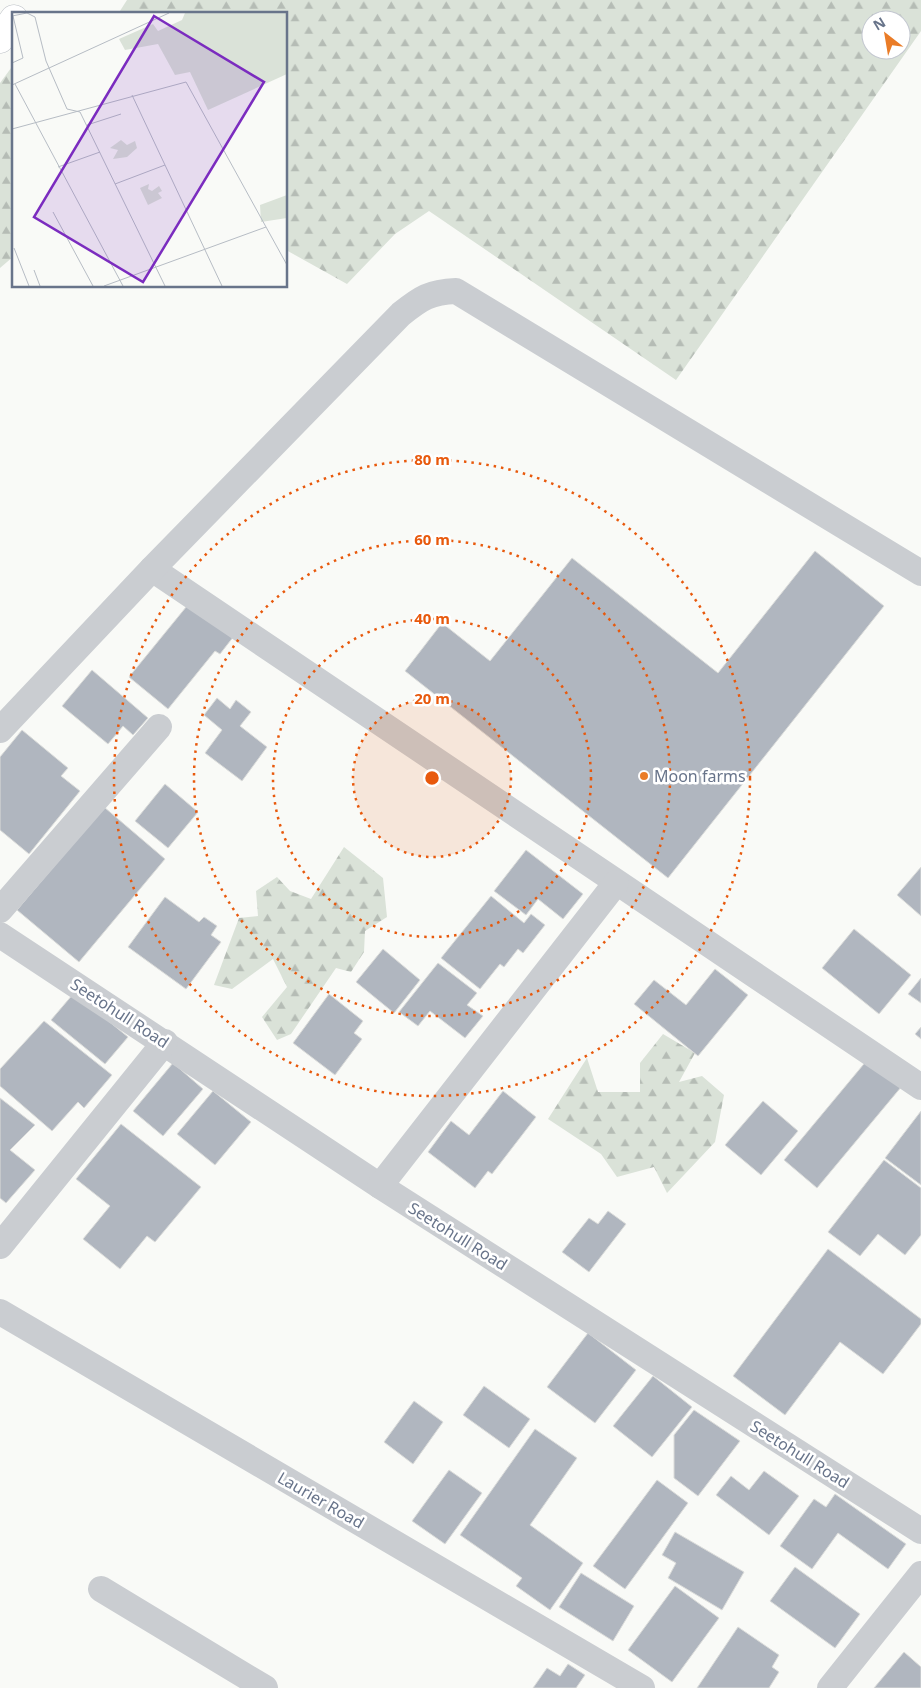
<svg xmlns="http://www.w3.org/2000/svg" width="921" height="1688" viewBox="0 0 921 1688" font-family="'Noto Sans',sans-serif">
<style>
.forest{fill:url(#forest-firs);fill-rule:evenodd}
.building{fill:#b0b6bf;stroke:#dbdcda}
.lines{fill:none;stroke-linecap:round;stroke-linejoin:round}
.secondary-casing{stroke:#bcc0c6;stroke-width:29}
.street{stroke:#cacdd1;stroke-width:26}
.secondary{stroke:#fff;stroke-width:28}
.ring{fill:none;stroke:#e8590c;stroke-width:2.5;stroke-dasharray:2.5 5}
.poi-dot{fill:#ea7c27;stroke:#fff;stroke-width:2}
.labels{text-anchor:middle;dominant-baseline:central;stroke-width:5;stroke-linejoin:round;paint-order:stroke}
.poi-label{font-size:16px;fill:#68748a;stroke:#fff;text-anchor:start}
.street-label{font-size:16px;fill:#68748a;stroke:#fff}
.inset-road{fill:none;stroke:#b6bcc4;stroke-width:1}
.view{fill:#7b2cbf;fill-opacity:0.15;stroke:#7b2cbf;stroke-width:2.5}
.inset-edge{fill:none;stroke:#68748a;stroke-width:2.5}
.centre{fill:#e8590c;stroke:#fff;stroke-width:2.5}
.ring-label{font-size:15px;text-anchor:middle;font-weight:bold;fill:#e8590c;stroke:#fff;stroke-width:5;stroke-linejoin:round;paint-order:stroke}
</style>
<defs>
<pattern id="forest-firs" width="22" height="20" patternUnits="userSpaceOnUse" patternTransform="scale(1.25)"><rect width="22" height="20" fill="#dae2d8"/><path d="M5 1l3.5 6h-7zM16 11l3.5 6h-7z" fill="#b5bcb5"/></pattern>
</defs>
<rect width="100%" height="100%" fill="#f9faf7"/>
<!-- forest -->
<g class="forest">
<path d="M127,0H921V31L676,380L429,211L395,234L347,284L286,250V14H118ZM871,20H901V50H871Z"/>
<path d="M14,64V256L0,268V83Z"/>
<path d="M344,847L383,878L387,917L365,931L364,952L351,972L336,968L291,1034L277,1040L262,1017L287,987L273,959L232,989L214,985L239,918L258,916L256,891L277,877L290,891L311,899Z"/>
<path d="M663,1034L695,1053L679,1082L702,1076L724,1095L715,1142L667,1193L654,1167L617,1177L601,1154L548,1119L587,1058L598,1092H640V1063Z"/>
</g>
<!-- building -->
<g class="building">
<path d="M815,551L884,606L668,878L405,671L442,623L490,661L572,558L718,673Z"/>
<path d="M191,601L234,636L220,654L215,651L168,709L129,677Z"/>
<path d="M92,670L148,718L133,735L123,726L108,744L62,706Z"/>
<path d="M217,698L230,709L236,700L251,712L240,726L267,747L242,781L205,753L222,730L204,715Z"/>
<path d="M22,730L68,768L61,776L80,791L29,854L0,830V757Z"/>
<path d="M165,784L198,812L168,848L135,821Z"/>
<path d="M104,807L165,859L79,962L17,910Z"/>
<path d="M526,850L583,894L563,919L538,899L526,915L494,891Z"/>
<path d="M921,867V916L897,895Z"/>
<path d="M491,896L524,923L531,914L545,925L523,953L518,949L504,967L500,964L480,989L441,958Z"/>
<path d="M165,897L199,922L204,917L217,926L211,935L221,942L186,989L128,947Z"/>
<path d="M854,929L911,975L879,1014L822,968Z"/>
<path d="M383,949L420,980L394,1013L356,982Z"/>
<path d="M438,963L477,993L467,1005L483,1016L465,1038L430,1011L418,1026L399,1012Z"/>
<path d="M715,969L748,995L698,1056L634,1004L654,980L686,1005Z"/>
<path d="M921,978V1003L908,994Z"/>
<path d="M74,993L128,1037L105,1064L51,1020Z"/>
<path d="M329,994L363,1021L354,1033L362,1039L335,1075L293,1043Z"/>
<path d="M44,1021L112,1075L84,1108L78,1102L52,1131L0,1086V1069Z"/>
<path d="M921,1027V1039L915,1034Z"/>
<path d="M868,1059L902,1086L817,1188L784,1160Z"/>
<path d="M173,1063L203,1089L163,1136L133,1111Z"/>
<path d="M213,1091L251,1122L215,1165L177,1134Z"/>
<path d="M503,1091L536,1117L492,1174L488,1171L475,1188L428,1152L451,1121L469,1135Z"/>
<path d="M0,1098L35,1125L10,1150L35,1170L6,1203L0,1198Z"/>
<path d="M763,1101L798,1131L761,1175L725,1145Z"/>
<path d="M921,1111V1185L885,1158Z"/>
<path d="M121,1124L201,1187L155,1242L147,1236L120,1269L83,1239L110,1206L76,1179Z"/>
<path d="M884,1160L921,1188V1235L905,1255L878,1234L860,1256L828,1232Z"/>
<path d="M608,1211L626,1224L589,1272L562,1252L589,1218L598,1224Z"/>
<path d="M828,1249L921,1319V1324L883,1374L840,1342L785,1415L733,1376Z"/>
<path d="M588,1333L636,1370L595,1423L547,1387Z"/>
<path d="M653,1376L692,1407L652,1457L613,1426Z"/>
<path d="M484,1386L530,1419L509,1448L463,1415Z"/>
<path d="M414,1401L443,1422L413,1464L384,1442Z"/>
<path d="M694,1410L740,1441L698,1496L674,1478V1435Z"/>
<path d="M535,1429L577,1458L530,1525L583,1563L550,1610L516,1586L522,1578L460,1535Z"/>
<path d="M449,1470L482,1493L445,1544L412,1521Z"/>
<path d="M764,1471L799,1496L769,1535L716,1495L731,1476L749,1490Z"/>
<path d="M657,1480L688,1503L625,1589L593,1566Z"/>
<path d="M835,1494L906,1544L888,1569L838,1533L812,1569L780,1546L814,1499L826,1507Z"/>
<path d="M675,1532L744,1572L722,1610L668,1578L676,1563L662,1555Z"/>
<path d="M795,1567L860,1614L835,1648L770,1601Z"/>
<path d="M581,1573L634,1606L613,1641L559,1607Z"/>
<path d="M675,1586L719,1618L672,1682L628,1650Z"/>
<path d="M738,1627L779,1655L772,1667L779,1672L769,1688H697Z"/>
<path d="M904,1652L921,1667V1688H874Z"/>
<path d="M568,1664L585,1675L576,1688H533L547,1668L560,1676Z"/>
</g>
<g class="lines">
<!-- secondary casing -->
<g class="secondary-casing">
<path id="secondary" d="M0,39L14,19"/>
</g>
<!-- street -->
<g class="street">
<path d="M152,569L921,1087"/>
<path d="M0,730L152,569L401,314C421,298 430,292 456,291L921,573"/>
<path d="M0,910L159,727"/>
<path d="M0,935L380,1186L921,1531"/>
<path d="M380,1186L616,883"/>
<path d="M0,1246L165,1042"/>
<path d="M0,1312L642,1688"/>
<path d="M101,1589L265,1688"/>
<path d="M830,1688L921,1574"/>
</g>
<!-- secondary -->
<use href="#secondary" class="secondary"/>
</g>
<!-- distance rings -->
<circle cx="432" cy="778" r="79" fill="#e8590c" fill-opacity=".12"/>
<g class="ring">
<circle cx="432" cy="778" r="79"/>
<circle cx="432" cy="778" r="159"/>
<circle cx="432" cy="778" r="238"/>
<circle cx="432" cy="778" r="318"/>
</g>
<!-- markers -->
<circle class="poi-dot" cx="644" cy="776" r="5"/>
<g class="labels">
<!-- poi labels -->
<g class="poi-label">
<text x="654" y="776">Moon farms</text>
</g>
<!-- street labels -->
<g class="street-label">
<text transform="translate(120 1013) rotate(33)">Seetohull Road</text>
<text transform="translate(458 1236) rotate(32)">Seetohull Road</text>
<text transform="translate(800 1454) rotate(32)">Seetohull Road</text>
<text transform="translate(321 1500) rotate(30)">Laurier Road</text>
</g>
</g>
<!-- overview -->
<g transform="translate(12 12)">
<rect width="275" height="275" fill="#f9faf7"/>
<path d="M173,1H275V62L196,98L178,60L163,63L146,32L113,38L107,27L141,12L146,19L170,8ZM109,128L115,133L123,129L125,136L115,145L101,147L106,138L98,136ZM137,172L136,177L140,179L147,174L150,179L146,181L150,186L136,193L128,176ZM275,183V206L249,210L248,193Z" fill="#dae2d8"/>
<path class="inset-road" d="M0,4L15,1L23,5L34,49L55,97L68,100L153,274M0,51L11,46L1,4M3,72L111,274M0,73L157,1M120,83L210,274M75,113L109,102M0,117L174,70L275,253M46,155L88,140M103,172L153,153M41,200L81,274M2,236L17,274M22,258L28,274M92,274L254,215"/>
<path class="view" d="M142,4L252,70L131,270L22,205Z"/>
<rect width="275" height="275" class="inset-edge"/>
</g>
<circle cx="432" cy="778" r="8" class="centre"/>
<g class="ring-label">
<text x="432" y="465">80 m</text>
<text x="432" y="545">60 m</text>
<text x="432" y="624">40 m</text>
<text x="432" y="704">20 m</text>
</g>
<!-- north arrow -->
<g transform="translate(886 35) rotate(329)"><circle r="24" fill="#ffffff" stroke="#c3c7d0"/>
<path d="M0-4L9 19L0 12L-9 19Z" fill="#ea7c27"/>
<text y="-8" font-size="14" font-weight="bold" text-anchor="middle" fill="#68748a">N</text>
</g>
</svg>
